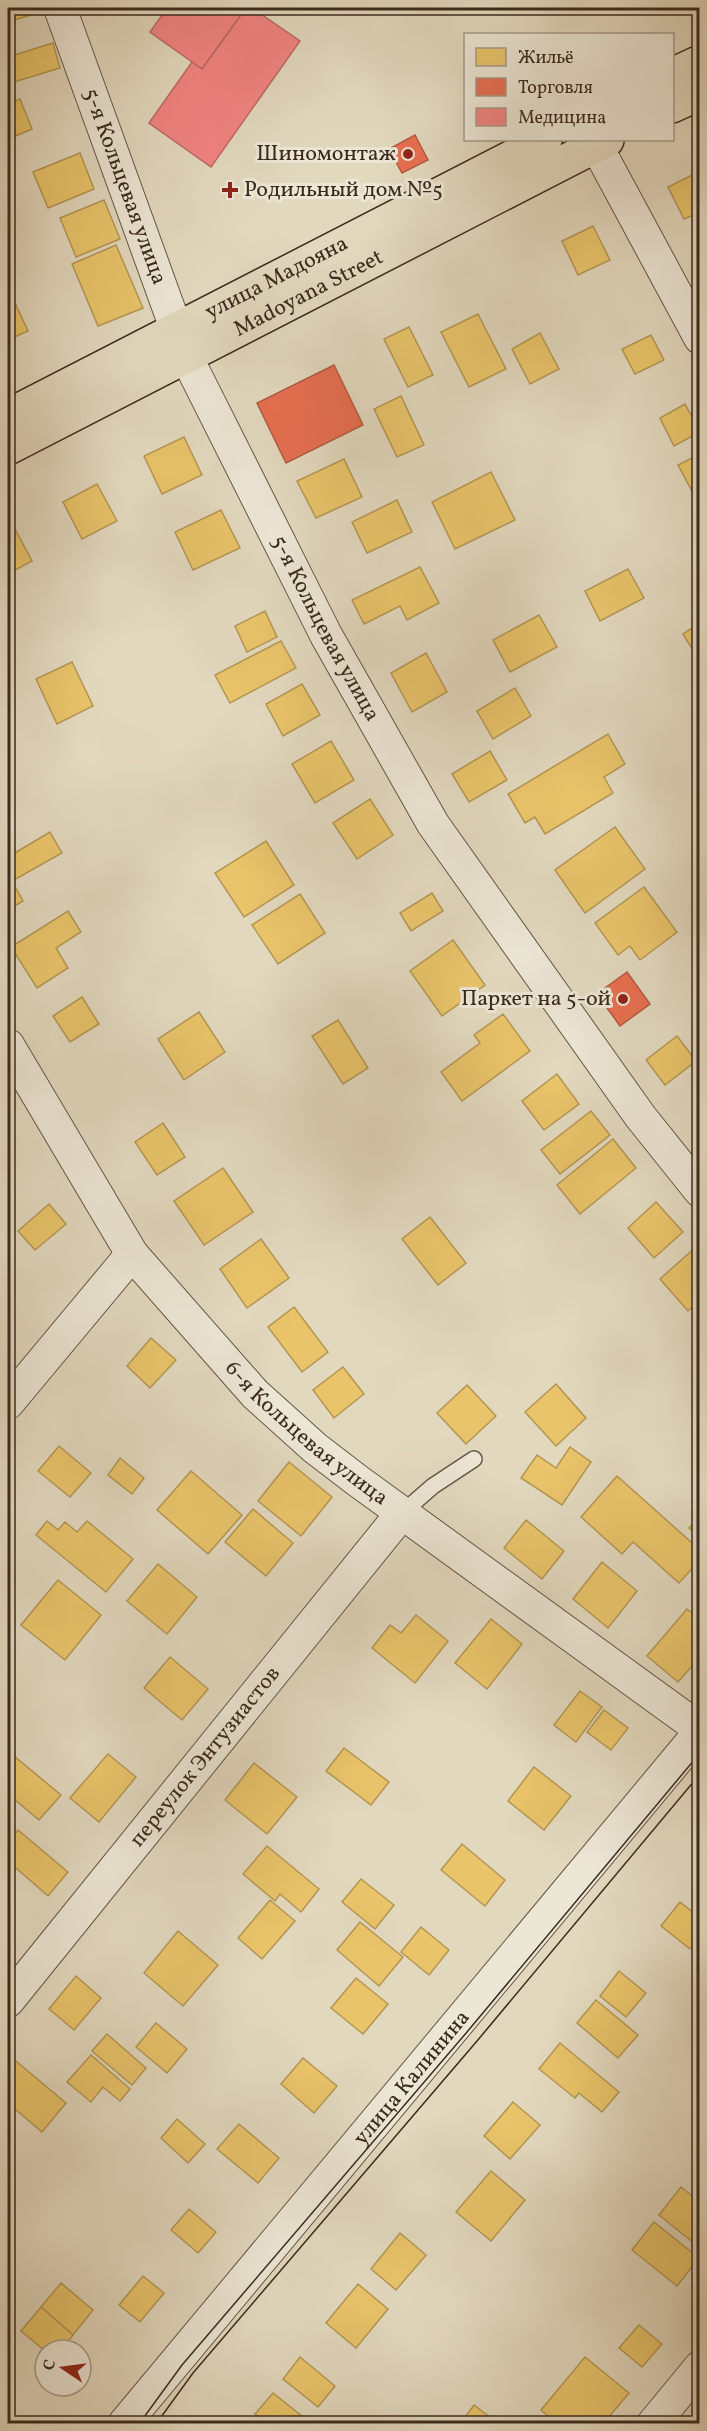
<svg xmlns="http://www.w3.org/2000/svg" width="707" height="2431" viewBox="0 0 707 2431" font-family="Vollkorn,serif">
<style>
.homes{fill:#e9c46a;stroke:#b49653;stroke-width:1.5}
.shops{fill:#e76f51;stroke:#b35a41;stroke-width:1.5}
.health{fill:#f28482;stroke:#bb6964;stroke-width:1.5}
.lines{fill:none;stroke-linecap:round;stroke-linejoin:round}
.service-casing{stroke:#645645;stroke-width:18}
.minor-casing{stroke:#645645;stroke-width:34}
.primary-casing{stroke:#3a2a1d;stroke-width:36}
.service{stroke:#ece6d5;stroke-width:15}
.minor{stroke:#ece6d5;stroke-width:32}
.primary{stroke:#e2d8be;stroke-width:33}
.tram{stroke:#3a2a1d;stroke-width:1.5}
.poi-dot{fill:#8f2418;stroke:#ece6d5;stroke-width:2}
.labels{text-anchor:middle;dominant-baseline:central;stroke-width:6;stroke-linejoin:round;paint-order:stroke}
.poi-label{font-size:22px;fill:#3a2a1d;stroke:#ece6d5;text-anchor:end}
.street-label{font-size:22px;fill:#3a2a1d;stroke:#ece6d5}
</style>
<rect width="100%" height="100%" fill="#e2d8be"/>
<filter id="stains"><feTurbulence type="fractalNoise" baseFrequency=".00333" numOctaves="4"/><feColorMatrix values="0 0 0 0 .2 0 0 0 0 .09 0 0 0 0 .02 0 0 0 .5 -.17"/></filter>
<radialGradient id="worn" r=".72"><stop offset=".6" stop-color="#630" stop-opacity="0"/><stop offset="1" stop-color="#630" stop-opacity=".3"/></radialGradient>
<!-- homes -->
<g class="homes">
<path d="M8,8H35L37,13L8,22Z"/>
<path d="M53,43L60,68L14,82L8,57Z"/>
<path d="M20,99L32,129L8,139V104Z"/>
<path d="M80,153L94,189L48,208L33,172Z"/>
<path d="M700,171V212L684,219L668,187Z"/>
<path d="M104,200L120,239L76,257L60,218Z"/>
<path d="M593,226L610,260L578,275L562,241Z"/>
<path d="M116,245L143,308L98,326L72,264Z"/>
<path d="M9,290L28,331L8,340V291Z"/>
<path d="M478,314L506,369L469,387L441,332Z"/>
<path d="M409,327L433,375L408,387L384,339Z"/>
<path d="M540,333L559,369L530,384L512,349Z"/>
<path d="M651,335L664,360L635,374L622,349Z"/>
<path d="M401,396L424,445L397,457L374,409Z"/>
<path d="M685,404L700,432L674,446L660,418Z"/>
<path d="M184,437L202,475L162,494L144,456Z"/>
<path d="M700,454V506L678,465Z"/>
<path d="M344,459L362,497L316,518L297,481Z"/>
<path d="M491,472L515,520L455,549L432,502Z"/>
<path d="M97,484L117,521L82,539L63,502Z"/>
<path d="M397,500L412,532L367,553L352,522Z"/>
<path d="M221,510L240,548L193,570L175,532Z"/>
<path d="M14,527L32,561L8,574V530Z"/>
<path d="M420,567L439,603L407,620L400,606L364,624L352,600Z"/>
<path d="M628,569L644,598L600,621L585,591Z"/>
<path d="M265,611L277,637L247,652L235,626Z"/>
<path d="M539,615L557,647L510,672L493,640Z"/>
<path d="M700,623V656L697,657L683,634Z"/>
<path d="M281,641L296,668L230,703L215,675Z"/>
<path d="M426,653L447,692L412,712L391,673Z"/>
<path d="M72,662L93,706L57,724L36,679Z"/>
<path d="M302,684L320,715L283,736L266,704Z"/>
<path d="M515,688L531,716L493,739L477,711Z"/>
<path d="M608,734L625,764L604,777L613,793L545,834L535,817L525,823L508,794Z"/>
<path d="M331,741L354,780L315,803L292,764Z"/>
<path d="M490,751L507,780L469,802L452,774Z"/>
<path d="M370,799L393,835L357,859L333,823Z"/>
<path d="M615,827L645,869L585,913L555,870Z"/>
<path d="M50,832L62,853L12,881L23,901L8,910V857Z"/>
<path d="M266,841L294,885L244,917L215,873Z"/>
<path d="M644,887L677,932L640,960L630,946L618,955L595,923Z"/>
<path d="M432,893L443,911L411,931L400,913Z"/>
<path d="M300,894L325,933L278,964L252,925Z"/>
<path d="M68,911L81,932L56,948L68,968L37,988L11,947Z"/>
<path d="M453,940L485,985L442,1016L410,971Z"/>
<path d="M82,997L99,1024L70,1042L53,1016Z"/>
<path d="M199,1012L225,1052L184,1080L158,1039Z"/>
<path d="M503,1014L530,1051L462,1101L441,1072L480,1043L474,1035Z"/>
<path d="M338,1020L368,1068L343,1084L312,1036Z"/>
<path d="M677,1036L696,1061L665,1085L646,1060Z"/>
<path d="M557,1074L579,1104L544,1130L522,1101Z"/>
<path d="M591,1111L610,1135L560,1174L541,1150Z"/>
<path d="M163,1123L185,1157L157,1175L135,1142Z"/>
<path d="M613,1139L636,1168L580,1214L557,1185Z"/>
<path d="M223,1168L253,1212L204,1245L174,1201Z"/>
<path d="M656,1202L683,1232L654,1258L628,1228Z"/>
<path d="M49,1204L66,1224L35,1250L18,1231Z"/>
<path d="M430,1217L466,1263L438,1285L402,1239Z"/>
<path d="M261,1239L289,1278L247,1308L220,1269Z"/>
<path d="M697,1246L700,1249V1300L688,1311L660,1279Z"/>
<path d="M294,1307L328,1352L302,1372L268,1327Z"/>
<path d="M151,1338L176,1360L150,1388L127,1366Z"/>
<path d="M343,1367L364,1394L334,1418L313,1390Z"/>
<path d="M556,1384L586,1418L556,1446L525,1412Z"/>
<path d="M467,1385L496,1416L466,1444L437,1413Z"/>
<path d="M59,1446L91,1473L70,1497L38,1471Z"/>
<path d="M570,1447L591,1462L562,1505L521,1478L537,1455L556,1468Z"/>
<path d="M120,1458L144,1478L132,1494L108,1475Z"/>
<path d="M289,1462L332,1497L301,1536L258,1501Z"/>
<path d="M191,1471L242,1515L208,1554L157,1510Z"/>
<path d="M617,1476L700,1550V1560L679,1583L633,1542L622,1554L581,1517Z"/>
<path d="M253,1509L293,1543L266,1576L225,1542Z"/>
<path d="M700,1516V1538L689,1528Z"/>
<path d="M526,1520L564,1551L542,1579L504,1548Z"/>
<path d="M47,1521L58,1530L65,1522L77,1532L87,1521L133,1559L106,1592L36,1535Z"/>
<path d="M602,1562L637,1591L608,1628L573,1599Z"/>
<path d="M158,1564L197,1597L167,1634L127,1601Z"/>
<path d="M58,1580L101,1615L65,1660L21,1625Z"/>
<path d="M687,1609L700,1619V1657L678,1682L647,1656Z"/>
<path d="M416,1615L448,1641L415,1683L372,1648L390,1625L401,1633Z"/>
<path d="M491,1619L522,1644L487,1689L455,1663Z"/>
<path d="M170,1657L208,1689L182,1720L144,1688Z"/>
<path d="M580,1691L602,1707L576,1742L554,1725Z"/>
<path d="M604,1710L628,1728L611,1750L587,1732Z"/>
<path d="M344,1748L389,1782L371,1805L326,1771Z"/>
<path d="M8,1751L61,1795L39,1820L8,1794Z"/>
<path d="M108,1754L136,1777L99,1822L70,1798Z"/>
<path d="M254,1763L297,1797L267,1834L225,1800Z"/>
<path d="M534,1767L571,1796L544,1830L508,1801Z"/>
<path d="M18,1830L68,1872L48,1896L8,1861V1842Z"/>
<path d="M462,1844L505,1880L485,1906L441,1870Z"/>
<path d="M267,1846L319,1889L301,1912L280,1894L275,1901L243,1874Z"/>
<path d="M361,1879L394,1905L375,1929L342,1902Z"/>
<path d="M270,1900L295,1921L262,1959L238,1938Z"/>
<path d="M680,1902L700,1918V1936L690,1949L661,1926Z"/>
<path d="M360,1922L403,1957L379,1986L337,1950Z"/>
<path d="M421,1927L449,1950L429,1975L401,1952Z"/>
<path d="M178,1931L218,1965L183,2006L144,1973Z"/>
<path d="M619,1971L646,1993L626,2017L600,1996Z"/>
<path d="M76,1976L101,1998L74,2030L49,2009Z"/>
<path d="M356,1978L388,2004L363,2034L331,2008Z"/>
<path d="M596,2000L638,2035L618,2058L577,2023Z"/>
<path d="M156,2023L187,2049L167,2073L136,2047Z"/>
<path d="M107,2034L146,2068L132,2085L92,2051Z"/>
<path d="M560,2043L619,2092L602,2112L579,2093L575,2098L539,2069Z"/>
<path d="M91,2055L130,2089L120,2101L103,2087L91,2102L67,2082Z"/>
<path d="M11,2057L66,2103L42,2132L8,2103V2061Z"/>
<path d="M303,2058L337,2086L314,2113L281,2084Z"/>
<path d="M513,2102L540,2125L510,2159L484,2136Z"/>
<path d="M177,2119L205,2144L188,2163L161,2138Z"/>
<path d="M239,2124L279,2158L258,2183L217,2149Z"/>
<path d="M491,2171L525,2200L491,2241L456,2212Z"/>
<path d="M681,2187L700,2202V2248L659,2215Z"/>
<path d="M189,2209L216,2232L198,2253L171,2230Z"/>
<path d="M654,2222L699,2258L677,2286L632,2250Z"/>
<path d="M400,2233L426,2255L396,2290L371,2269Z"/>
<path d="M143,2276L164,2293L140,2322L119,2305Z"/>
<path d="M61,2283L93,2310L73,2335L41,2307Z"/>
<path d="M358,2284L388,2309L356,2348L326,2323Z"/>
<path d="M41,2307L73,2335L61,2350L45,2351L21,2331Z"/>
<path d="M639,2325L662,2344L642,2367L619,2348Z"/>
<path d="M300,2357L335,2386L318,2407L283,2379Z"/>
<path d="M585,2357L629,2393L603,2424H557L541,2410Z"/>
<path d="M273,2393L308,2421L306,2424H267L255,2414Z"/>
<path d="M474,2405L498,2423L497,2424H460Z"/>
</g>
<!-- shops -->
<g class="shops">
<path d="M415,135L428,160L402,173L389,149Z"/>
<path d="M334,365L363,425L286,463L257,403Z"/>
<path d="M627,972L650,1004L620,1026L597,994Z"/>
</g>
<!-- health -->
<g class="health">
<path d="M167,8H246L202,69L150,32Z"/>
<path d="M246,8H252L300,41L211,167L149,123L192,62L202,69Z"/>
</g>
<g class="lines">
<!-- service casing -->
<g class="service-casing">
<path id="service" d="M402,1513L433,1486L474,1459"/>
</g>
<!-- minor casing -->
<g class="minor-casing">
<g id="minor">
<path id="s1" d="M60,8L186,356L326,635L433,824L640,1116L700,1191"/>
<path d="M596,145L700,338"/>
<path id="s2" d="M8,1045L132,1254L255,1394L315,1448L358,1481L700,1729"/>
<path d="M8,1403L132,1254"/>
<path id="s3" d="M8,2001L402,1513"/>
<path id="s4" d="M124,2424L700,1732"/>
<path d="M653,2424L700,2367"/>
</g>
</g>
<!-- primary casing -->
<g class="primary-casing">
<g id="primary">
<path d="M672,75L700,62"/>
<path d="M672,106L700,93"/>
<path id="s5" d="M8,416L545,140"/>
<path id="s6" d="M8,448L607,140"/>
</g>
</g>
<!-- service -->
<use href="#service" class="service"/>
<!-- minor -->
<use href="#minor" class="minor"/>
<!-- primary -->
<use href="#primary" class="primary"/>
<!-- tram -->
<g class="tram">
<path d="M139,2424L182,2365L467,2032L700,1753"/>
<path d="M156,2424L193,2373L477,2041L700,1774"/>
</g>
</g>
<!-- markers -->
<g class="poi-dot">
<circle cx="408" cy="154" r="6"/>
<path d="M227 181h6v6h6v6h-6v6h-6v-6h-6v-6h6z"/>
<circle cx="623" cy="999" r="6"/>
</g>
<g class="labels">
<!-- poi labels -->
<g class="poi-label">
<text x="396" y="154">Шиномонтаж</text>
<text x="244" y="190" text-anchor="start">Родильный дом №5</text>
<text x="611" y="999">Паркет на 5-ой</text>
</g>
<!-- street labels -->
<g class="street-label">
<text stroke="none"><textPath href="#s1" startOffset="190">5-я Кольцевая улица</textPath></text>
<text stroke="none"><textPath href="#s5" startOffset="302">улица Мадояна</textPath></text>
<text stroke="none"><textPath href="#s6" startOffset="338">Madoyana Street</textPath></text>
<text stroke="none"><textPath href="#s1" startOffset="676">5-я Кольцевая улица</textPath></text>
<text stroke="none"><textPath href="#s2" startOffset="494">6-я Кольцевая улица</textPath></text>
<text stroke="none"><textPath href="#s3" startOffset="314">переулок Энтузиастов</textPath></text>
<text stroke="none"><textPath href="#s4" startOffset="450">улица Калинина</textPath></text>
</g>
</g>
<!-- margin -->
<rect width="707" height="2431" fill="none" stroke="#e2d8be" stroke-width="30"/>
<rect x="9" y="9" width="689" height="2413" fill="none" stroke="#3a2a1d" stroke-width="3"/>
<rect x="15" y="15" width="677" height="2401" fill="none" stroke="#3a2a1d" stroke-width="1.5"/>
<!-- legend -->
<rect x="464" y="33" width="210" height="108" fill="#ece6d5" stroke="#a59b8b" stroke-width="1.5"/>
<rect x="476" y="48" width="30" height="18" fill="#e9c46a" stroke="#a59b8b" stroke-width="1.5"/>
<text x="518" y="63" font-size="18" fill="#3a2a1d">Жильё</text>
<rect x="476" y="78" width="30" height="18" fill="#e76f51" stroke="#a59b8b" stroke-width="1.5"/>
<text x="518" y="93" font-size="18" fill="#3a2a1d">Торговля</text>
<rect x="476" y="108" width="30" height="18" fill="#f28482" stroke="#a59b8b" stroke-width="1.5"/>
<text x="518" y="123" font-size="18" fill="#3a2a1d">Медицина</text>
<!-- north arrow -->
<g transform="translate(63 2368) rotate(283)"><circle r="28" fill="#ece6d5" stroke="#a59b8b" stroke-width="1.5"/>
<path d="M0-4.5L10 22L0 15L-10 22Z" fill="#8f2418"/>
<text y="-9" font-size="16" font-weight="bold" text-anchor="middle" fill="#3a2a1d">С</text>
</g>
<rect width="100%" height="100%" filter="url(#stains)"/>
<rect width="100%" height="100%" fill="url(#worn)"/>
</svg>
